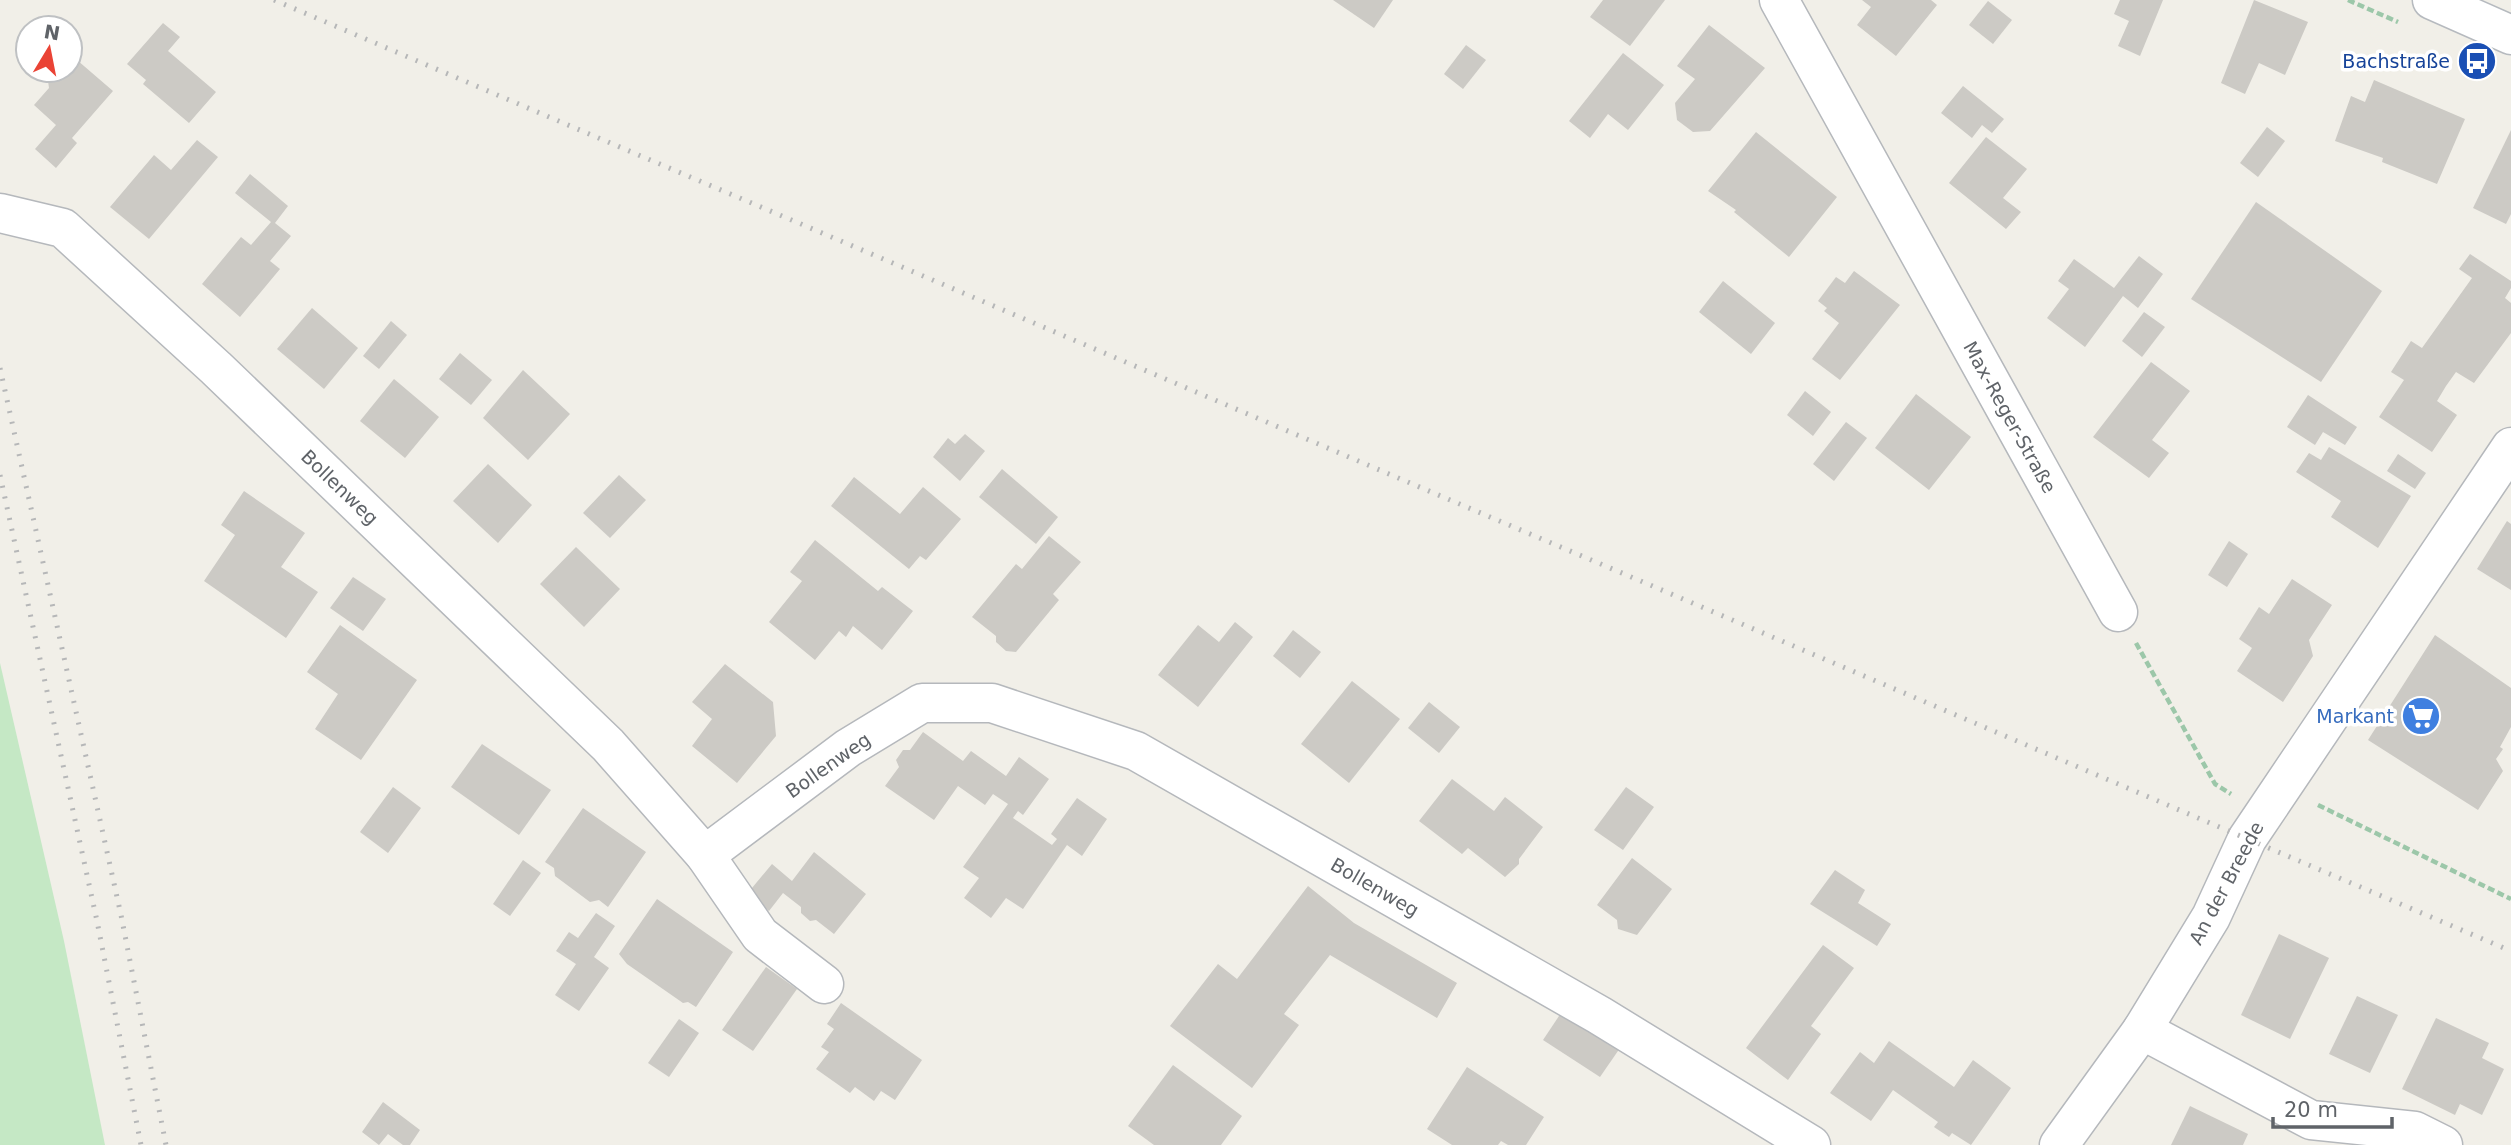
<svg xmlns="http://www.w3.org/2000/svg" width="2511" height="1145" viewBox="0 0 2511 1145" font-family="'DejaVu Sans',sans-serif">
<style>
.green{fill:#c5e8c5}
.building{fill:#cccac5}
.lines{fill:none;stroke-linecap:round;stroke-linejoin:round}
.street-casing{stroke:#b5b8bc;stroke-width:41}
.secondary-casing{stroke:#b6babf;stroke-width:41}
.path{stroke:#9cc7a9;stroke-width:4.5;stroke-dasharray:7 3.5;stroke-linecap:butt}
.street{stroke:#fff;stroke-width:38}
.secondary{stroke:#fff;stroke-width:38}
.rail{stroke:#b6b7b8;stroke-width:5;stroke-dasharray:2 9;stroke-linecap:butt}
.labels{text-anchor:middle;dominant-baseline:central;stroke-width:7;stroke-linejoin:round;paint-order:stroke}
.transit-label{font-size:19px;fill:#164399;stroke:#fff;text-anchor:end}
.street-label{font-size:19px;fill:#5f6368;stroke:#fff}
.shop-label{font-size:19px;fill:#366cbe;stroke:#fff;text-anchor:end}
</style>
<rect width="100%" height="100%" fill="#f1efe8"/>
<!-- green -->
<path class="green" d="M0,663L64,941L105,1145H0Z"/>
<!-- building -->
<g class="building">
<path d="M1333,0H1393L1374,28Z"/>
<path d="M1603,0H1665L1630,46L1590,17Z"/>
<path d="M1862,0H1931L1937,5L1896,56L1857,25L1871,7Z"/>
<path d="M2120,0H2163L2140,56L2118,46L2129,21L2114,14Z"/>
<path d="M2254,0L2308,22L2285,75L2259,63L2245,94L2221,83Z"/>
<path d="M1988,1L2012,20L1993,44L1969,25Z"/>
<path d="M163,23L180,37L168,51L216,92L189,123L143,84L146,80L127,64Z"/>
<path d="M1709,25L1765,68L1710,131L1693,132L1677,120L1675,103L1695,79L1677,66Z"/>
<path d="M1466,45L1486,60L1463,89L1444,74Z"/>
<path d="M1623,53L1664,85L1628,130L1608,114L1590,138L1569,121Z"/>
<path d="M70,54L113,91L72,138L77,143L56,168L35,149L56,125L34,105L49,88L48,81L56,72L54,70H70Z"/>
<path d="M2374,80L2465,119L2437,184L2382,162L2383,158L2335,141L2351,96L2365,102Z"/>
<path d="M1963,86L2004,119L1992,133L1982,125L1972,138L1941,113Z"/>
<path d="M2267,127L2285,141L2258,177L2240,163Z"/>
<path d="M2511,130V214L2506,224L2473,208Z"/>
<path d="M1756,132L1837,197L1789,257L1734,212L1736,210L1708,191Z"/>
<path d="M1986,137L2027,169L2003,198L2021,212L2006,229L1949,183Z"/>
<path d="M197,140L218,157L149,239L110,207L154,155L171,170Z"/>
<path d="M250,174L288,206L275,223L291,236L270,261L280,269L240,317L202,284L241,237L251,245L271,222L235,193Z"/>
<path d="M2256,202L2382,291L2321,382L2191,299Z"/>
<path d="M2470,254L2511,281V288L2505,298L2511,303V333L2474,383L2456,372L2446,386L2437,401L2457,415L2432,452L2379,417L2404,380L2391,372L2411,341L2422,348L2472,278L2459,269Z"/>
<path d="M2139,256L2163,274L2138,308L2123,296L2085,347L2047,318L2069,289L2058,281L2074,259L2114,288Z"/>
<path d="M1854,271L1900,305L1840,380L1812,359L1839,323L1824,311L1827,308L1818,301L1836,277L1845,283Z"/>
<path d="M1723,281L1775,323L1751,354L1699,312Z"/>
<path d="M312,308L358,348L324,389L277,349Z"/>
<path d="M2144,312L2165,327L2142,357L2122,341Z"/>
<path d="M391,321L407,335L379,369L363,356Z"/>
<path d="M460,353L492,380L471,405L439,379Z"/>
<path d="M2151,362L2190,391L2152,440L2169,453L2149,478L2093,437Z"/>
<path d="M523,370L570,414L528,460L483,418Z"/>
<path d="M394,379L439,417L405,458L360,421Z"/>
<path d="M1805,391L1831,412L1813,436L1787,415Z"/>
<path d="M1916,394L1971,437L1929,490L1875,448Z"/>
<path d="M2308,395L2357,427L2345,445L2323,432L2315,445L2287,427Z"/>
<path d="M1846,422L1867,438L1834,481L1813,464Z"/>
<path d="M965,434L985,451L960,481L933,457L948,438L955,444Z"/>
<path d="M2329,447L2411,496L2378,548L2331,517L2341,501L2296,472L2309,453L2321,460Z"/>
<path d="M2398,454L2426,473L2415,489L2387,471Z"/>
<path d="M488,464L532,505L498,543L453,501Z"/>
<path d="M1002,469L1058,517L1036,544L979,497Z"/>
<path d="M619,475L646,500L610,538L583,513Z"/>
<path d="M854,477L900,514L923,487L961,519L926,560L920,556L909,569L831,506Z"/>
<path d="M244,491L305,533L281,567L318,592L286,638L204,581L235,535L221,525Z"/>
<path d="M2507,521L2511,524V590L2477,569Z"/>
<path d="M1049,536L1081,562L1053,594L1059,600L1016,652L1006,651L996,642V636L972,617L1016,564L1022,569Z"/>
<path d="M815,540L878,591L882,587L913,611L882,650L853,626L846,637L839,631L815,660L769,622L802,581L790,572Z"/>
<path d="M2229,541L2248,554L2227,587L2208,575Z"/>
<path d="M576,547L620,589L584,627L540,584Z"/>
<path d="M353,577L386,599L363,631L330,608Z"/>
<path d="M2292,579L2332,605L2309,640L2313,656L2283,702L2237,671L2252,648L2239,639L2259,607L2269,614Z"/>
<path d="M1235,622L1253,637L1198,707L1158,675L1198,625L1219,642Z"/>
<path d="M340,625L417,680L361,760L315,729L338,694L307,672Z"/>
<path d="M1293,630L1321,652L1300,678L1273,656Z"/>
<path d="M2435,635L2511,688V727L2500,747L2503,749L2496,759L2503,771L2478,810L2368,740Z"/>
<path d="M725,664L773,702L776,736L737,783L692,746L712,719L692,702Z"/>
<path d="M1352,681L1400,719L1349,783L1301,744Z"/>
<path d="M1429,702L1460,727L1439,753L1408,728Z"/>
<path d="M923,732L963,761L971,751L1006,776L1019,757L1049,779L1023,815L1018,811L1013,818L1052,845L1057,839L1051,834L1077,798L1107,819L1082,856L1067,845L1023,909L1006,898L991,918L964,898L979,878L963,867L1008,804L993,794L985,805L958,786L934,820L885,786L899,767L896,760L903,750H910Z"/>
<path d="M482,744L551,790L519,835L451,787Z"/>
<path d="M1452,779L1494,811L1505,797L1543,827L1519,859V864L1505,877L1468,848L1462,854L1419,821Z"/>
<path d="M393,787L421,808L388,853L360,832Z"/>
<path d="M1626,787L1654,807L1623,850L1594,830Z"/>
<path d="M583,808L646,852L608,907L599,900L590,902L555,876L554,868L545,862Z"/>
<path d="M814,852L866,894L834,934L816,920L810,921L801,913V907L783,893L769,911L747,894L772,864L792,881Z"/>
<path d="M1632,858L1672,889L1637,935L1618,929L1617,920L1597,905Z"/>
<path d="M523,860L541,873L510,916L493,904Z"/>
<path d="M1835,870L1865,890L1858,903L1891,924L1877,946L1810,904Z"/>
<path d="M1308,886L1354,923L1457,983L1437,1018L1330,955L1284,1014L1299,1025L1252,1088L1170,1026L1218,964L1237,979Z"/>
<path d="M657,899L733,952L696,1007L688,1002L683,1003L627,964L619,954Z"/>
<path d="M596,913L615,926L594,957L609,968L579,1011L555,995L576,964L556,951L569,932L578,938Z"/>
<path d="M2279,934L2329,958L2290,1039L2241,1015Z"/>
<path d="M1823,945L1854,968L1811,1026L1821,1034L1788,1080L1746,1048Z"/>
<path d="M766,967L797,989L753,1051L722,1030Z"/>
<path d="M2357,996L2398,1015L2370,1073L2329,1054Z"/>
<path d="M841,1003L922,1060L895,1100L881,1091L874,1101L855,1087L850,1093L816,1069L829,1052L821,1047L834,1029L827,1024Z"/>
<path d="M1563,1010L1620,1048L1600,1077L1543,1040Z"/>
<path d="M2436,1018L2489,1043L2482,1058L2504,1069L2482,1115L2460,1104L2455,1115L2402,1089Z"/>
<path d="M679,1019L699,1033L669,1077L648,1063Z"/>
<path d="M1889,1041L1954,1087L1973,1060L2011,1088L1971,1145L1952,1133L1949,1137L1934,1127L1938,1122L1893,1090L1871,1121L1830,1093L1860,1052L1874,1063Z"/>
<path d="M1173,1065L1242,1116L1221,1145H1154L1128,1126Z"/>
<path d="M1467,1067L1544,1117L1526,1145H1508L1501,1141L1498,1145H1452L1427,1129Z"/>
<path d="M383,1102L420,1130L410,1145H403L388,1134L379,1145L362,1132Z"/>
<path d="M2190,1106L2248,1134L2243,1145H2171Z"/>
</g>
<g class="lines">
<!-- street casing -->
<g class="street-casing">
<g id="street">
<path d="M1779,0L2118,612"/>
<path d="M0,213L63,228L216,368L608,745L705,855L848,748L922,703H992L1136,751L1599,1015L1811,1145"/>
<path d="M705,855L760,935L824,984"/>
<path d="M2142,1030L2311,1120L2415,1131L2443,1145"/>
<path d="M2059,1145L2142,1030L2211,917L2247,839L2511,447"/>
</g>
</g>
<!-- secondary casing -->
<g class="secondary-casing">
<path id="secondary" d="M2432,0L2511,35"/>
</g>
<!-- path -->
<g class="path">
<path d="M2348,0L2398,22"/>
<path d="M2136,643L2215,784L2231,794"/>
<path d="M2318,805L2511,899"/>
</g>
<!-- street -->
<use href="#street" class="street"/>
<!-- secondary -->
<use href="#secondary" class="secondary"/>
<!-- rail -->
<g class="rail">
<path d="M274,0L2511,951"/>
<path d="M0,368L121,915L166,1145"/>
<path d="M0,475L97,921L141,1145"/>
</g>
</g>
<!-- icons -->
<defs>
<g id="bus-disc" transform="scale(2.0125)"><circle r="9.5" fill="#1a4fb4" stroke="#fff"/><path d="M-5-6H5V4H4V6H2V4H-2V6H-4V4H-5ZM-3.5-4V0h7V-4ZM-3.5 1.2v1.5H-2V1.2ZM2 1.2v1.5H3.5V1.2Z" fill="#fff"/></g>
<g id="supermarket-disc" transform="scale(2.0125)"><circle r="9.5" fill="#3f7fe0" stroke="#fff"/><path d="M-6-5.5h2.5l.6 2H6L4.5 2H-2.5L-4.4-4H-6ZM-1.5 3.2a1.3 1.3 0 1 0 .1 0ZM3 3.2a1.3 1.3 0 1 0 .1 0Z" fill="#fff"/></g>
</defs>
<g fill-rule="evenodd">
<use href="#bus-disc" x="2477" y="61"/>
<use href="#supermarket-disc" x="2421" y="716"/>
</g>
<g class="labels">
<!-- transit labels -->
<g class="transit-label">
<text x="2450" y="61">Bachstraße</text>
</g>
<!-- street labels -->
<g class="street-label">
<text transform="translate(2010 417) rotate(61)">Max-Reger-Straße</text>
<text transform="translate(340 487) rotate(44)">Bollenweg</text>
<text transform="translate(828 765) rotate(-35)">Bollenweg</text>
<text transform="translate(2226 883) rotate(-62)">An der Breede</text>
<text transform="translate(1375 887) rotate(30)">Bollenweg</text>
</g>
<!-- shop labels -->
<g class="shop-label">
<text x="2394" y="716">Markant</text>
</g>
</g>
<!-- north arrow -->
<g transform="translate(49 49) rotate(10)"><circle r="33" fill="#ffffff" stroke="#bfc1c3" stroke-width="2"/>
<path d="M0-5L12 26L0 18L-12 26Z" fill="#ea4335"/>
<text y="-10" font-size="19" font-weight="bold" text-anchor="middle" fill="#5f6368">N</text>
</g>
<!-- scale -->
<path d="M2273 1117v10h119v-10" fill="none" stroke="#5f6368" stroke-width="3.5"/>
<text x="2284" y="1117" font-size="21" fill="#5f6368" stroke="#ffffff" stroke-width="5" paint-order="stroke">20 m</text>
</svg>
